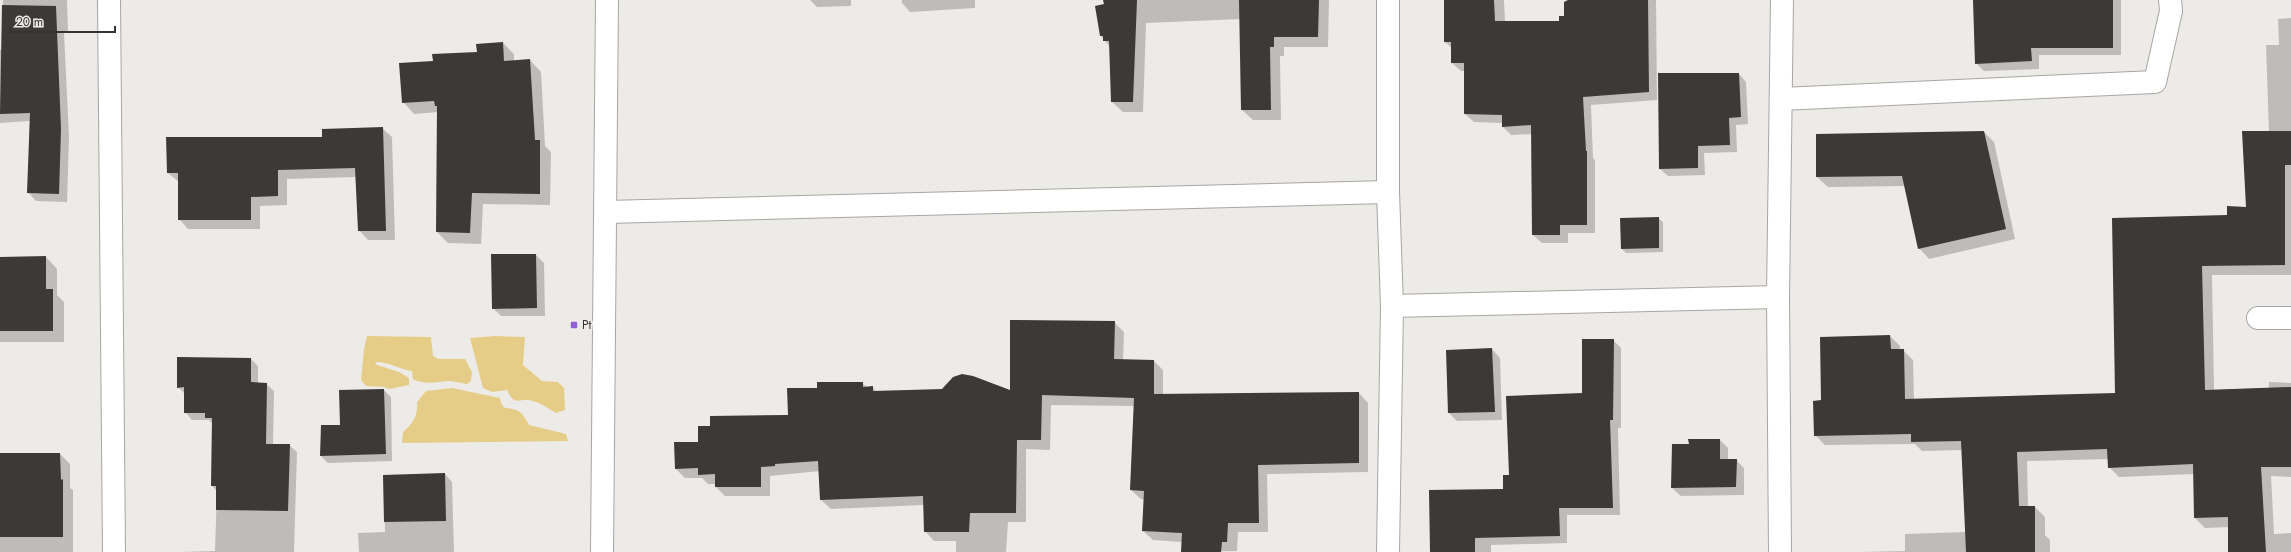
<svg xmlns="http://www.w3.org/2000/svg" width="2291" height="552" viewBox="0 0 2291 552" font-family="Jost,sans-serif">
<style>
.green{fill:#e6cd87}
.shadow{fill:#0003}
.building{fill:#3b3a37}
.lines{fill:none;stroke-linecap:round;stroke-linejoin:round}
.minor-casing{stroke:#a8a6a2;stroke-width:24}
.minor{stroke:#fff;stroke-width:22}
.poi-dot{fill:#905ed7;stroke:#edebe7;stroke-width:1.5}
.labels{text-anchor:middle;dominant-baseline:central;stroke-width:4;stroke-linejoin:round;paint-order:stroke}
.poi-label{font-size:12px;fill:#353432;stroke:#edebe7;text-anchor:start}
</style>
<rect width="100%" height="100%" fill="#edebe7"/>
<!-- green -->
<g class="green">
<path d="M367,336L431,337L433,356L438,359H465L472,372L471,381L467,384C460,383 454,381 448,381C437,382 423,385 413,379L412,371C398,369 390,362 375,362L377,365L399,372L409,378V385L389,389L384,387L366,386L361,380L364,349Z"/>
<path d="M495,336L525,337L523,365L542,381L558,382L564,388L565,410L556,413C549,409 541,403 533,401C520,397 515,408 507,390L492,392L483,388L470,338Z"/>
<path d="M452,388L500,398C503,412 506,406 516,410C522,412 526,419 529,425L566,434L568,441L402,443L403,432C413,423 418,416 417,402L426,391Z"/>
</g>
<!-- shadow -->
<g class="shadow">
<path d="M3,0H67L68,32H64L69,138L67,202L36,201L28,192L30,121L0,123V50H3Z"/>
<path d="M810,0H851V6L817,7Z"/>
<path d="M902,0H975V8L910,12L902,3Z"/>
<path d="M1104,0H1329L1328,47H1284V56H1280L1281,120H1253L1242,110L1241,19L1146,23L1143,112H1123L1112,102L1110,47L1101,36Z"/>
<path d="M1445,0H1504L1505,22H1560L1565,17L1569,0H1656L1657,100L1591,105L1593,158L1595,160V233H1568V243H1542L1533,235L1532,134L1511,135L1503,127V123L1474,122L1465,114V71H1461L1452,63V48L1445,42Z"/>
<path d="M1974,0H2121V55H2039V69L1984,71L1976,63Z"/>
<path d="M2291,18V275H2212L2214,390L2269,388V382L2291,383V477L2271,476L2274,534L2291,533V552H2229V527L2205,528L2195,518L2194,474L2119,477L2109,467L2108,459L2027,461L2028,507H2035L2045,517V535L2050,540V552H1860L1905,551V534L1966,532L1963,450L1922,451L1915,444L1825,445L1815,435L1822,401L1890,336L1900,346V350H1903L1913,360L1914,400L2116,394L2228,216L2247,208L2269,132L2266,45H2279L2278,19Z"/>
<path d="M503,43L514,54V61L530,60L541,72L545,146L551,152L550,205L483,204L481,244L448,243L437,232L438,112L414,114L403,102L434,62L478,52Z"/>
<path d="M1739,74L1746,82L1748,124L1736,125L1737,152L1704,153L1705,175L1668,176L1660,169Z"/>
<path d="M382,128L392,137L395,240H368L359,230L356,177L287,179V205L260,206V229H188L179,219V182L168,173L323,138Z"/>
<path d="M1984,132L1994,142L2015,239L1929,259L1919,248L1905,186L1828,187L1817,177Z"/>
<path d="M1658,218L1663,222V252L1626,253L1622,249Z"/>
<path d="M536,255L544,263L545,316H501L493,308Z"/>
<path d="M46,257L57,269V295L64,302V342H0V258Z"/>
<path d="M1114,322L1124,332L1123,360L1154,361L1163,370V395L1359,393L1368,403V472L1267,474L1268,532H1238L1237,551L1182,552V542L1153,540L1143,531L1145,500L1141,499L1131,490L1135,406L1051,405L1050,450L1026,449V522H1008L1006,552H956V541H934L925,531L924,505L831,509L821,500L820,471L770,476V496H725L716,487V484H708L702,478H685L676,469L711,427L789,416L818,389L862,383L867,387H872L877,392H1011Z"/>
<path d="M1613,340L1621,348V428H1618L1620,515H1567V543L1491,545V552H1430L1504,490L1510,476L1583,394Z"/>
<path d="M1492,349L1500,358L1502,420L1457,421L1449,413Z"/>
<path d="M251,359L258,366V384H266L274,391L273,445H289L297,452L294,552H179L215,551L217,491L212,486L213,424L209,420H192L185,412V394L178,387Z"/>
<path d="M384,390L391,397L392,461L328,463L321,456L322,426H341Z"/>
<path d="M1720,440L1728,448V460H1736L1744,468V495L1681,496L1672,488L1690,445Z"/>
<path d="M0,454H60L70,464V488L73,490V552H0Z"/>
<path d="M445,474L452,482L454,552H359L358,533L385,532L384,476Z"/>
</g>
<!-- building -->
<g class="building">
<path d="M1103,0H1137L1133,102H1111L1109,41H1103V36H1100L1095,6L1104,4Z"/>
<path d="M1239,0H1319L1318,37H1274V47H1270L1271,110H1241Z"/>
<path d="M1444,0H1494L1495,21H1559V16H1564V2L1568,0H1648L1649,92L1583,97L1586,151H1587V225H1560V235H1532L1531,125L1502,127V115L1464,114V63H1451V42H1444Z"/>
<path d="M1973,0H2113V48H2031L2032,61L1975,64Z"/>
<path d="M2,5L56,6L61,129L59,194L27,193L30,113L0,114Z"/>
<path d="M503,42L504,61L530,59L535,140H540V194L472,193L470,233L436,232L437,106H435L434,101L402,103L399,63L433,61L432,54L477,52L476,44Z"/>
<path d="M1658,73H1739L1741,117L1729,118L1730,145L1698,146V168L1659,169Z"/>
<path d="M383,127L386,231H358L355,168L278,170V196L251,197V220H178V173H167L166,137H322V129Z"/>
<path d="M1984,131L2006,229L1918,249L1902,176L1816,177V134Z"/>
<path d="M2242,131H2291V165H2285V265L2202,266L2205,390L2291,387V467H2261L2266,552H2228V517L2194,518L2193,464L2108,468L2107,449L2017,452L2019,506H2035V552H1966L1961,441L1911,442V434L1814,436L1813,401L1821,400L1820,337L1890,335L1891,349H1904L1905,399L2115,393L2112,218L2227,215V206L2246,207Z"/>
<path d="M1659,217V248L1621,249L1620,218Z"/>
<path d="M491,254H536L537,308L492,309Z"/>
<path d="M46,256V289H53V331H0V257Z"/>
<path d="M1010,320L1115,321L1114,359L1154,360V394L1359,392V463L1258,465L1259,523H1228L1227,542H1222L1221,552H1181L1182,533L1142,531L1144,491L1130,490L1134,398L1042,395L1041,440H1017L1016,513H970L969,532H924L923,496L820,500L818,461L775,464V466L761,467V487H715V474L698,475V468L675,469L674,442H698V426H710V416L788,415L787,388H817V382H863V387L873,386V391L942,389L953,377L962,374L973,376L1010,390Z"/>
<path d="M1582,339H1614L1613,420H1610L1613,508H1559L1560,536L1475,538V552H1430L1429,490L1503,489V475H1509L1506,396L1582,393Z"/>
<path d="M1492,348L1495,412L1448,413L1446,350Z"/>
<path d="M177,357L251,358V382L267,383L266,444H290L288,511L216,510V486H211L212,418H205V413H184V387L177,388Z"/>
<path d="M384,389L386,454L320,456L321,425H340L339,390Z"/>
<path d="M1688,439H1720V459H1737L1736,487L1671,488L1672,444H1689Z"/>
<path d="M0,453H60L61,480L63,479V537H0Z"/>
<path d="M445,473L446,521L384,522L383,475Z"/>
</g>
<g class="lines">
<!-- minor casing -->
<g class="minor-casing">
<g id="minor">
<path d="M109,0L114,552"/>
<path d="M1388,0V192L1392,306L1388,552"/>
<path d="M1781,99L2155,82L2171,11L2170,0"/>
<path d="M606,212L1388,192"/>
<path d="M1392,306L1778,297"/>
<path d="M2258,318H2291"/>
<path d="M602,552L607,0"/>
<path d="M1780,552L1778,297L1782,0"/>
</g>
</g>
<!-- minor -->
<use href="#minor" class="minor"/>
</g>
<!-- markers -->
<rect class="poi-dot" x="570" y="321" width="8" height="8" rx="2"/>
<g class="labels">
<!-- poi labels -->
<g class="poi-label">
<text x="582" y="325">Pt</text>
</g>
</g>
<!-- scale -->
<path d="M10 26v6h105v-6" fill="none" stroke="#353432" stroke-width="2"/>
<text x="16" y="26" font-size="12" fill="#353432" stroke="#edebe7" stroke-width="3" paint-order="stroke">20 m</text>
</svg>
